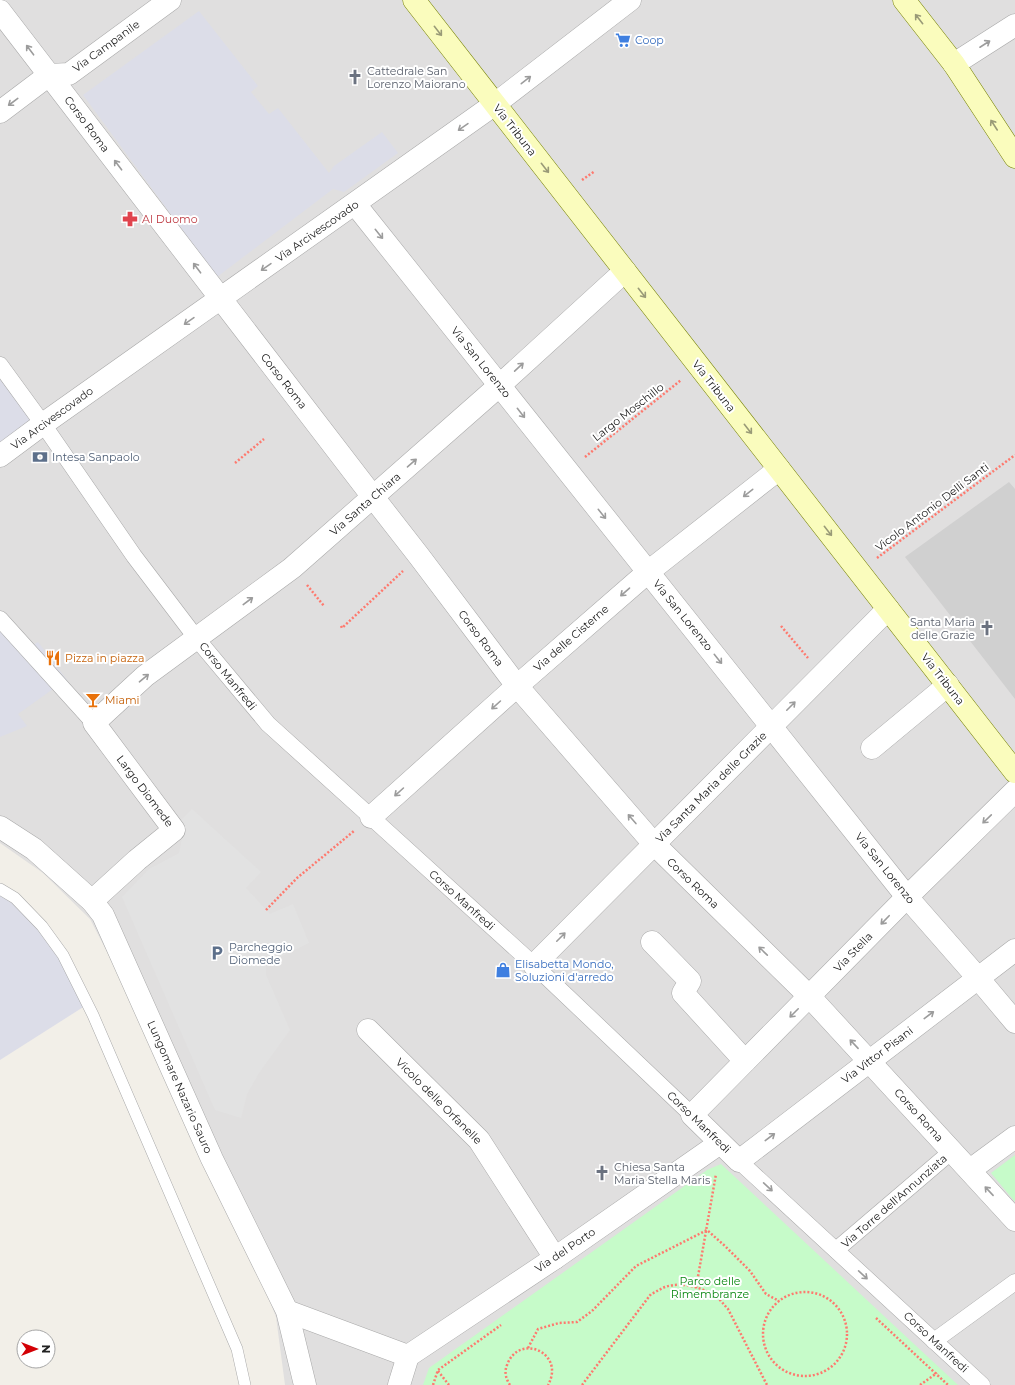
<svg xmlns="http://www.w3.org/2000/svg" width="1015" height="1385" viewBox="0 0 1015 1385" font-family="Montserrat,sans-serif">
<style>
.residential{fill:#e0dfdf}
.religious{fill:#d0d0d0}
.park{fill:#c6fbc9}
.parking{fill:#e2e2e2}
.plaza{fill:#dcdde8}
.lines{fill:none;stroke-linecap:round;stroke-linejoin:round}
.service-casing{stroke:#a9a9a9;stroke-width:12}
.pedestrian-casing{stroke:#a9a9a9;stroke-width:17}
.minor-casing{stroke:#a9a9a9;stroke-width:23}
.tertiary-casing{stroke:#a9a9a9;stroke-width:23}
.secondary-casing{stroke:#758002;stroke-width:23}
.path{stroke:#fe796e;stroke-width:2.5;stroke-dasharray:2 2;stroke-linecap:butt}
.service{stroke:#fff;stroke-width:11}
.pedestrian{stroke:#fff;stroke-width:16}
.minor{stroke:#fff;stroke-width:22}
.tertiary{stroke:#fff;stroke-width:22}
.secondary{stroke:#fafcbd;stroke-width:22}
.oneway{stroke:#999a77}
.oneway2{stroke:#9c9c9c}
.labels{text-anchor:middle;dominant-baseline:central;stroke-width:4;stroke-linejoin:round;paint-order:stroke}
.shop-label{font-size:11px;fill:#366cbe;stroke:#fff;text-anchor:start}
.street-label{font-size:11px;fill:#222;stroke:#fff}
.worship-label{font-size:11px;fill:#5b616d;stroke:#fff;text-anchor:start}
.health-label{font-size:11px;fill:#be3a42;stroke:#fff;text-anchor:start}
.service-label{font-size:11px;fill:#4e5e75;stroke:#fff;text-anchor:start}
.food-label{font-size:11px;fill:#c56008;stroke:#fff;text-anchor:start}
.park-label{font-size:11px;fill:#098710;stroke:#fff}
</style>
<rect width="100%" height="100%" fill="#f2efe8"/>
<!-- residential -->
<path class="residential" d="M0,0H1015V1385H285L276,1317L216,1163L90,919L43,873L0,843Z"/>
<!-- religious -->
<path class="religious" d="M1009,482L1015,489V699L905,557Z"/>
<!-- park -->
<g class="park">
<path d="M1015,1155V1202L991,1173Z"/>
<path d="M721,1164L958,1385H423L429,1368L707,1170Z"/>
</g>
<!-- parking -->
<path class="parking" d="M192,809L261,872L246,888L270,914L293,904L309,943L266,964V975L290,1030L259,1073L247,1094L241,1118L215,1110L122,897L149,869L179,853L183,834L180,821Z"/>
<!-- plaza -->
<g class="plaza">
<path d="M199,11L258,86L251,92L269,114L278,108L329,173L334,166L382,132L398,153L344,192L333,189L217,277L83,95Z"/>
<path d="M0,365L43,424L0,456Z"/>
<path d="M0,612L30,647L38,642L67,680L60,684L18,714L27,726L0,737Z"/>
<path d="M0,889L42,926L88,1004L0,1060Z"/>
</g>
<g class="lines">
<!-- service casing -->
<g class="service-casing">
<path id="service" d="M0,889L15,898L42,926L63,955L93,1015L237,1349L245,1385"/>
</g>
<!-- pedestrian casing -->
<g class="pedestrian-casing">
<g id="pedestrian">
<path d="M0,365L43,424L134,556L197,639L268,724L371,817L534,965L692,1115"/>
<path d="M0,619L94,723"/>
<path d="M739,1161L982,1385"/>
<path d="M836,1250L952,1151"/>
<path d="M934,1341L1015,1282"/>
</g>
</g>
<!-- minor casing -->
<g class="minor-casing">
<g id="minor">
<path d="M0,11L373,497L419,556L517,686L654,844L810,997L1015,1220"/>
<path d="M954,64L1015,25"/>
<path d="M0,112L49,75L69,74L170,0"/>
<path d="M355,204L907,897L978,978L1015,1022"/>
<path d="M0,456L43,424L495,104L630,0"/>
<path d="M872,748L948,685"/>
<path d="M371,817L517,686L648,572L779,469"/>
<path d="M92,901L137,860L174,830L94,723L145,676L292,568L500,385L625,271"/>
<path d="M652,942L690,981L683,993L745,1061"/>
<path d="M534,965L888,609"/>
<path d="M368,1030L479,1140L555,1258"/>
<path d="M970,1170L1015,1137"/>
</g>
</g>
<!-- tertiary casing -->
<g class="tertiary-casing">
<g id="tertiary">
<path d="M1015,791L907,897L692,1115L739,1161L1015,950"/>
<path d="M0,827L34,849L92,901L103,915L212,1159L287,1311L305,1385"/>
<path d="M287,1311L408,1356"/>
<path d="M399,1385L408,1356L555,1258L720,1143"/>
</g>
</g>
<!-- secondary casing -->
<g class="secondary-casing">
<g id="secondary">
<path d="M414,0L1015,772"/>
<path d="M904,0L954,64L1015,157"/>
</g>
</g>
<!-- path -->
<g class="path">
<path d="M582,180L595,171"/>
<path d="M585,457L681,380"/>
<path d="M235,463L264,439"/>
<path d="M877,558L1015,455"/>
<path d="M307,585L324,606"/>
<path d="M341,626L342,628L403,571"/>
<path d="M781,626L808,658"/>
<path d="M266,910L297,878L354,831"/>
<path d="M696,1288L716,1174"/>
<circle cx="805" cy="1334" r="42"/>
<path d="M876,1318L948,1385"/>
<path d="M528,1348L538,1329L559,1323L577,1322L592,1311L636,1266L707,1230L725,1246L750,1271L766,1294L779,1301"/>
<path d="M438,1371L449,1385"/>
<path d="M433,1385L438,1370L501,1325"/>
<path d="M510,1385C506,1379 504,1372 507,1365C519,1332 566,1353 548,1385"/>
<path d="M582,1385L651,1294C656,1292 660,1289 665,1287C682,1281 707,1288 720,1300C723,1303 725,1306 728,1309L767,1385"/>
<path d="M920,1385L937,1373"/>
</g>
<!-- service -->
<use href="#service" class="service"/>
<!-- pedestrian -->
<use href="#pedestrian" class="pedestrian"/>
<!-- minor -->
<use href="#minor" class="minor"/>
<!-- tertiary -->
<use href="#tertiary" class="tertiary"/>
<!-- secondary -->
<use href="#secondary" class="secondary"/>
</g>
<!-- one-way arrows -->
<defs><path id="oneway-shaft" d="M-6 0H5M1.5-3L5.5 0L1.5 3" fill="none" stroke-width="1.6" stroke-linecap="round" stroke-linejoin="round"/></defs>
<g class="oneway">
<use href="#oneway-shaft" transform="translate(919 19) rotate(-128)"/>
<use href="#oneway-shaft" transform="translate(438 31) rotate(52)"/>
<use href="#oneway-shaft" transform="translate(994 125) rotate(-123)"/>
<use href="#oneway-shaft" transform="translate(545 168) rotate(52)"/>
<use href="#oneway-shaft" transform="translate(642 293) rotate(52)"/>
<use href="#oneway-shaft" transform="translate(748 429) rotate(52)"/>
<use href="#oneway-shaft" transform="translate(828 531) rotate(52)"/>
</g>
<g class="oneway2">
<use href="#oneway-shaft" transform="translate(985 44) rotate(-33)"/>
<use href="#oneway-shaft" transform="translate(30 50) rotate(-127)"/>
<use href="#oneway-shaft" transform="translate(526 80) rotate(-38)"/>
<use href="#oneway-shaft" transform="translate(13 102) rotate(143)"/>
<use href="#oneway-shaft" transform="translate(463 127) rotate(145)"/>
<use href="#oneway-shaft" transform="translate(118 165) rotate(-127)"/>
<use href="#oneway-shaft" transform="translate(379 234) rotate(51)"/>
<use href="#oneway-shaft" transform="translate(266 267) rotate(145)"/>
<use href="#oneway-shaft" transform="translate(197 268) rotate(-127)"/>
<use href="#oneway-shaft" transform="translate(189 321) rotate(145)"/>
<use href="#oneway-shaft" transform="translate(519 367) rotate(-43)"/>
<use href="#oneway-shaft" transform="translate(521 413) rotate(52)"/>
<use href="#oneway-shaft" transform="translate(412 463) rotate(-41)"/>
<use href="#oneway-shaft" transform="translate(748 493) rotate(142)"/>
<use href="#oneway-shaft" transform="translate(602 514) rotate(51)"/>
<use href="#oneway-shaft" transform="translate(625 592) rotate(139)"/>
<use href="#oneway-shaft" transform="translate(248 601) rotate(-37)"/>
<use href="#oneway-shaft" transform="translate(718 659) rotate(51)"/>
<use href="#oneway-shaft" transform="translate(144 678) rotate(-40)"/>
<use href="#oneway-shaft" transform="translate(496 705) rotate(138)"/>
<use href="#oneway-shaft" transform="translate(791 706) rotate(-45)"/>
<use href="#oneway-shaft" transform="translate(399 792) rotate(138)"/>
<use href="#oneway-shaft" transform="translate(632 819) rotate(-131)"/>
<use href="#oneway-shaft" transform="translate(987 819) rotate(136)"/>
<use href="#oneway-shaft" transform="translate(885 920) rotate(134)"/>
<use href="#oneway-shaft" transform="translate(561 937) rotate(-45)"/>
<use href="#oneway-shaft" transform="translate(763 951) rotate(-136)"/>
<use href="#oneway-shaft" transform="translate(794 1013) rotate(135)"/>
<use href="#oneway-shaft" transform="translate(929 1015) rotate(-37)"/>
<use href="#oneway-shaft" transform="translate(854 1044) rotate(-133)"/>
<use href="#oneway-shaft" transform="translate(770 1137) rotate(-37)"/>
<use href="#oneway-shaft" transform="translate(768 1187) rotate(43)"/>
<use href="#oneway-shaft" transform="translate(989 1191) rotate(-133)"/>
<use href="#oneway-shaft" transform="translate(863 1275) rotate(43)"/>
</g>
<!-- icons -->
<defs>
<g id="supermarket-bare" transform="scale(1.2)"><path d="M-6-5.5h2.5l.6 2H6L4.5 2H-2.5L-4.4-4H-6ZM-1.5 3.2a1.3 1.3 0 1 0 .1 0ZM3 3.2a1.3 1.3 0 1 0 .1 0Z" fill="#3f7fe0" stroke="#fff" stroke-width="2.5" paint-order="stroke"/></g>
<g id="church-bare" transform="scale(1.2)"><path d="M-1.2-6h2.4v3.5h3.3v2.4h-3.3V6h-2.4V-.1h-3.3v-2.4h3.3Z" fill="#6b7280" stroke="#fff" stroke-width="2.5" paint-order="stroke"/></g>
<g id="pharmacy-bare" transform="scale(1.2)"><path d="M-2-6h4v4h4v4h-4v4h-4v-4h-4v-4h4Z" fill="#e0444e" stroke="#fff" stroke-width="2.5" paint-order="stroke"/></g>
<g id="bank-bare" transform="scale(1.2)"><path d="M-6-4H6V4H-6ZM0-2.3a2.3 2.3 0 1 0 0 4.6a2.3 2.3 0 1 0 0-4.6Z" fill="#5c6f8a" stroke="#fff" stroke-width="2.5" paint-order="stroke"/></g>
<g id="restaurant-bare" transform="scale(1.2)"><path d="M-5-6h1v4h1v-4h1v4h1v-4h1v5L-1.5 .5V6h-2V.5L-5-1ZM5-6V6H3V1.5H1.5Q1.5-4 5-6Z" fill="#e8710a" stroke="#fff" stroke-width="2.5" paint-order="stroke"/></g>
<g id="bar-bare" transform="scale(1.2)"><path d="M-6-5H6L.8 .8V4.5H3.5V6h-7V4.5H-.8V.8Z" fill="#e8710a" stroke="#fff" stroke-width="2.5" paint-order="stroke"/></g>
<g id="parking-bare" transform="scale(1.2)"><path d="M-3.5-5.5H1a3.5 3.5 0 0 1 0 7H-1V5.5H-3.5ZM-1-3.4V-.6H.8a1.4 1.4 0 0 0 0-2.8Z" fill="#5c6f8a" stroke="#fff" stroke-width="2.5" paint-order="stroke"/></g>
<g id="shop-bare" transform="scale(1.2)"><path d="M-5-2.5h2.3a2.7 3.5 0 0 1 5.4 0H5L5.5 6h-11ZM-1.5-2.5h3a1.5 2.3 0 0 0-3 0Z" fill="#3f7fe0" stroke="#fff" stroke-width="2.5" paint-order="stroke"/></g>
</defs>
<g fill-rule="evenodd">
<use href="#supermarket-bare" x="623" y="40"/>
<use href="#church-bare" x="355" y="77"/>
<use href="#pharmacy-bare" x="130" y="219"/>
<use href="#bank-bare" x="40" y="457"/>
<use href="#church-bare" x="987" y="628"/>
<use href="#restaurant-bare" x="53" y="658"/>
<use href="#bar-bare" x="93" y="700"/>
<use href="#parking-bare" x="217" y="953"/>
<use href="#shop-bare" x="503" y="970"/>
<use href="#church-bare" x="602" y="1173"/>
</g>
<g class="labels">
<!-- shop labels -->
<g class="shop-label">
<text x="635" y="40">Coop</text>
<text x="515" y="964">Elisabetta Mondo,<tspan x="515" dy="13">Soluzioni d'arredo</tspan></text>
</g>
<!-- street labels -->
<g class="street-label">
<text transform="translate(106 46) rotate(-36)">Via Campanile</text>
<text transform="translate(87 124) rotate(53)">Corso Roma</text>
<text transform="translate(515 130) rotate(52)">Via Tribuna</text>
<text transform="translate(317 231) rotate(-35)">Via Arcivescovado</text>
<text transform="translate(481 362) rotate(51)">Via San Lorenzo</text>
<text transform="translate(284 381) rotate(52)">Corso Roma</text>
<text transform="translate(714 386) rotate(52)">Via Tribuna</text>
<text transform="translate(628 412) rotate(-38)">Largo Moschillo</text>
<text transform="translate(52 418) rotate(-36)">Via Arcivescovado</text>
<text transform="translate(365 504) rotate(-41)">Via Santa Chiara</text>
<text transform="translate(932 507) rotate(-37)">Vicolo Antonio Delli Santi</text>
<text transform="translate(683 615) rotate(51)">Via San Lorenzo</text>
<text transform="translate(481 638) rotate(53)">Corso Roma</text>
<text transform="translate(571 638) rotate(-41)">Via delle Cisterne</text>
<text transform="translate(228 676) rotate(51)">Corso Manfredi</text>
<text transform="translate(943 679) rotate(52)">Via Tribuna</text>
<text transform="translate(711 787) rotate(-45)">Via Santa Maria delle Grazie</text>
<text transform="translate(145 791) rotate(53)">Largo Diomede</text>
<text transform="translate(885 868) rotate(51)">Via San Lorenzo</text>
<text transform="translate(693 883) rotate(44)">Corso Roma</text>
<text transform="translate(462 900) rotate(42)">Corso Manfredi</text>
<text transform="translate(853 952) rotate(-46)">Via Stella</text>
<text transform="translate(877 1055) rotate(-37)">Via Vittor Pisani</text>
<text transform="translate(180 1087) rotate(66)">Lungomare Nazario Sauro</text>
<text transform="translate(439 1101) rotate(45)">Vicolo delle Orfanelle</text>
<text transform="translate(919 1115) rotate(48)">Corso Roma</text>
<text transform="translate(699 1122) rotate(44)">Corso Manfredi</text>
<text transform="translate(894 1201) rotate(-41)">Via Torre dell'Annunziata</text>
<text transform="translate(565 1250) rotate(-34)">Via del Porto</text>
<text transform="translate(936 1342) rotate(43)">Corso Manfredi</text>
</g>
<!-- worship labels -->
<g class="worship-label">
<text x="367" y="71">Cattedrale San<tspan x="367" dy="13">Lorenzo Maiorano</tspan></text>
<text x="975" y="622" text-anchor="end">Santa Maria<tspan x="975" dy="13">delle Grazie</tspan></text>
<text x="614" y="1167">Chiesa Santa<tspan x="614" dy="13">Maria Stella Maris</tspan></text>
</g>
<!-- health labels -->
<g class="health-label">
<text x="142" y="219">Al Duomo</text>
</g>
<!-- service labels -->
<g class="service-label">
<text x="52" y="457">Intesa Sanpaolo</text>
<text x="229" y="947">Parcheggio<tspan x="229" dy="13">Diomede</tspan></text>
</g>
<!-- food labels -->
<g class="food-label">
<text x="65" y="658">Pizza in piazza</text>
<text x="105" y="700">Miami</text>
</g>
<!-- park labels -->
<g class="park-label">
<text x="710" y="1281">Parco delle<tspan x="710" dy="13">Rimembranze</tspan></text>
</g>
</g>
<!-- north arrow -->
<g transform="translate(36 1349) rotate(90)"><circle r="19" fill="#ffffff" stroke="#a7a7a7"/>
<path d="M0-3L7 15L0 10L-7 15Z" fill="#d30005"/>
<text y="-6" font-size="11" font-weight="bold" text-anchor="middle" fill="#222222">N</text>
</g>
</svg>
